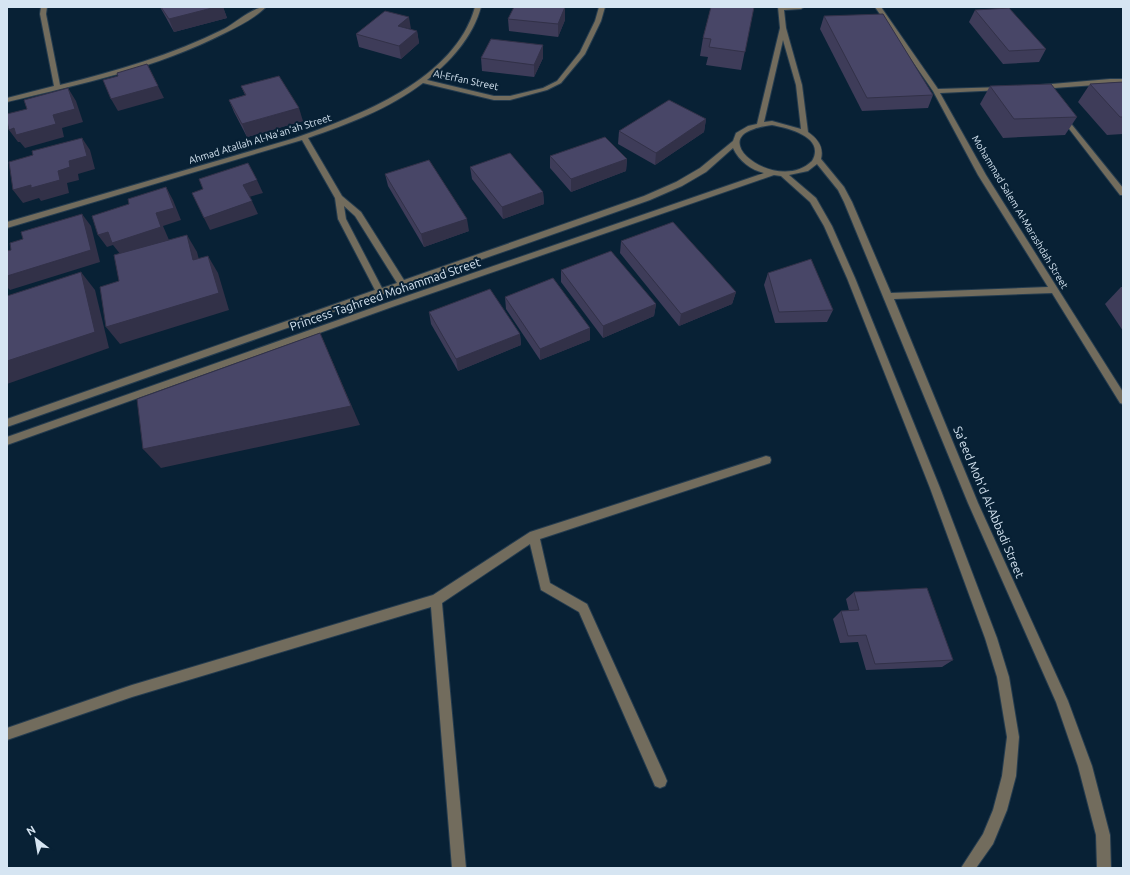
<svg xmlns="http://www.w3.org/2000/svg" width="1130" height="875" viewBox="0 0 1130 875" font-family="Ubuntu,sans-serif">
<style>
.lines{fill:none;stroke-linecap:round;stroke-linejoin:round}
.minor-casing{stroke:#253c4f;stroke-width:2}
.minor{fill:#726c5d;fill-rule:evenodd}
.wall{fill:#3e3c59}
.shaded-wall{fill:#323148}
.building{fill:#484667;stroke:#323148}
.labels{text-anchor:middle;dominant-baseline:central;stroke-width:4;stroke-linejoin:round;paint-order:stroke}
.far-street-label{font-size:10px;fill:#d6e5f2;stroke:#082135}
.street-label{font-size:12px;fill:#d6e5f2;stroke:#082135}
</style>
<rect width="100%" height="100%" fill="#082135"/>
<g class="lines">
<!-- minor casing -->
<g class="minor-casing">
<g id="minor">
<path d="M41,7H47L46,14L60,85C116,71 172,55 224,29C237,22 252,7 266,7C255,18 239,26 225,33C157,68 81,84 7,102V98L54,86L40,14Z"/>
<path d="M475,7H481C473,37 450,62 427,80L494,96H510L543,88L557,81L580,52L595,21L599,7H605L601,21L585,54L561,83L547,90L510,100H494L423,83C389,109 348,124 308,138L342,196L361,212L404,280L644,196L676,182L700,168L733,141L736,133L748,126L757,124L780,28L778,7H804L801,9L784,10L786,28L802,85L808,132C818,139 824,147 821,159L844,187L852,202L891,293L1048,287L978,175L933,91L875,7H881L938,89L1004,87V89L1002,90L940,93L986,175L1123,392V404L1120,403L1052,293L894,299L978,503L1068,701L1092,766L1110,835L1111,868H1097L1096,835L1078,766L1056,702L968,503L844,202L838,190L817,164L808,171L789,175L816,198L832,226L855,278L940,488L997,638L1009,677L1019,737L1016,776L1007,810L993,844L976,868H961L983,834L993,810L1002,776L1007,737L997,677L985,638L930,488L847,278L824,226L810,202L781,176L774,175L392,307L7,445V437L386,303L764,173C751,170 739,161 733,148L706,172L682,186L650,200L7,427V419L375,290L338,219L335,198L302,140L7,228V222L295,138C358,116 455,80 475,7ZM783,40L796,85L801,129L772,121L764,122ZM772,125C788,128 826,137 812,161C780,193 709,143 754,129C759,127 766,126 772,125ZM344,206L355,216L397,283L382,288L346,219Z"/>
<path d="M1110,79H1123V83L1040,89L1037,87L1040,85Z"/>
<path d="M1062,114L1064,115L1123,188V195H1120L1060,117L1059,116Z"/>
<path d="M766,456L770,457L771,460L770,463L540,539L550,583L587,604L665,776L667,781L665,786L660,788L655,786L579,612L541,590L530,544L442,603L466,868H452L431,607L132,697L7,740V728L132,685L433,595L530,532Z"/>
</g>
</g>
<!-- minor -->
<use href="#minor" class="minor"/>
</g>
<!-- wall -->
<g class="wall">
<path d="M160,7H223L227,18L174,32Z"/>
<path d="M711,7H754L741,70L706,65L708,57L700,56L703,38Z"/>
<path d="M975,10L1046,49L1039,62L1003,64L969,22Z"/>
<path d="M824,16L933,95L928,108L862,111L820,29Z"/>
<path d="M508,19L565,20L558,37L509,31Z"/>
<path d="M411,30L417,31L419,43L401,59L359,47L356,34Z"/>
<path d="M543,45V58L534,77L482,71L481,58Z"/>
<path d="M1123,82V134L1107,135L1078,102L1090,84Z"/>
<path d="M241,86L303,121L247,137L234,112L229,100L245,95Z"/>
<path d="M990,86L1077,117L1065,135L1003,138L980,104Z"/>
<path d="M706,119L704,132L655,165L618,144L619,131Z"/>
<path d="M550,156L627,159L626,171L571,192L550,168Z"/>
<path d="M470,167L543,192L544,204L503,219L472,179Z"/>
<path d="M385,174L469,231L424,247L388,186Z"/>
<path d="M621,241L736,292L732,304L679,326L620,253Z"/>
<path d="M561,270L656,304L654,316L603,338L561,282Z"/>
<path d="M768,273L833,310L827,322L775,323L764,285Z"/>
<path d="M1121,287H1123V331L1105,304Z"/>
<path d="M505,297L590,340L540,360L506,309Z"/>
<path d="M429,312L520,334L521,345L458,371L431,324Z"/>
<path d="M854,592L953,660L942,667L866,670L858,642L840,643L833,619L841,611H849L846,599Z"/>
</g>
<!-- shaded-wall -->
<g class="shaded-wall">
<path d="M216,7H223L227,18L174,32L169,19Z"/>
<path d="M565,7V20L558,37V24Z"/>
<path d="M409,17L411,29L398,26Z"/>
<path d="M417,31L419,43L401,59L399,46Z"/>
<path d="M543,45V58L534,77V65Z"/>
<path d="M147,64L164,98L118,111L111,99Z"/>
<path d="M68,88L76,101L83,122L62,128L64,137L25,148L20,142H18L9,130L53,115Z"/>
<path d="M299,108L303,121L247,137L242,124Z"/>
<path d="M706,119L704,132L655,165L656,153Z"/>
<path d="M82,138L90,150L95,169L78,174L79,180L67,183L69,193L41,201L39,198L23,203L13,190L58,171L69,161Z"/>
<path d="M627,159L626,171L571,192V179Z"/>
<path d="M257,180L263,193L249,197L243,185Z"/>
<path d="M166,187L173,200L181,220L163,226L169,240L121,255L113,245L107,247L98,235L156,213Z"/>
<path d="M543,192L544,204L503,219L502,207Z"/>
<path d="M252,201L258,214L210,230L204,218Z"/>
<path d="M82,214L91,226L100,262L10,290L7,287V276Z"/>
<path d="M467,219L469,231L424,247L421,234Z"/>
<path d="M187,235L197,252L204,278L193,260Z"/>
<path d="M208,256L218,273L229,310L120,344L106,327Z"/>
<path d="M81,272L95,290L109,348L7,384V361Z"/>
<path d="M736,292L732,304L679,326L681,314Z"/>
<path d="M656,304L654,316L603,338V326Z"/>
<path d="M590,328V340L540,360V349Z"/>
<path d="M320,333L360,425L161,468L143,449Z"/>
<path d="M520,334L521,345L458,371L456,359Z"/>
</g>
<!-- building -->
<g class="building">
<path d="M161,7H216L169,19Z"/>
<path d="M514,7H565L558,24L508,19Z"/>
<path d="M711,7H754L745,52L709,47L711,39L703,38Z"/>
<path d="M1009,8L1046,49L1009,51L975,10Z"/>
<path d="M385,11L409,17L398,26L417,31L399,46L356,34Z"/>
<path d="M883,14L933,95L867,98L824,16Z"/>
<path d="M491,39L543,45L534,65L481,58Z"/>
<path d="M147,64L158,86L111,99L103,80L118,76L117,73Z"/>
<path d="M279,76L299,108L242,124L229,100L246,95L241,86Z"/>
<path d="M1123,82V117H1120L1090,84Z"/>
<path d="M1051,84L1077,117L1014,119L990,86Z"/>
<path d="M68,88L75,109L53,115L56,124L16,135L14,128L9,130L7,121V114L27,109L24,100Z"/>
<path d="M669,100L706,119L656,153L619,131Z"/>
<path d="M605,137L627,159L571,179L550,156Z"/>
<path d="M82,138L87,156L69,161L70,167L58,171L60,180L31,188V185L13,190L9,162L33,155L32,151Z"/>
<path d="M510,153L543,192L502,207L470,167Z"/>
<path d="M429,160L467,219L421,234L385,174Z"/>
<path d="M248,163L257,180L243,185L252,201L204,218L192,193L203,189L199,179Z"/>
<path d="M166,187L174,208L156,213L161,227L112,243L108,232L98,235L92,216L129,204L128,199Z"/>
<path d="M82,214L91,250L7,276V251L11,250L10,243L23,239L21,232Z"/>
<path d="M673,222L736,292L681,314L621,241Z"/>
<path d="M187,235L193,260L208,256L219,293L106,327L100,287L119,281L114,255Z"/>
<path d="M611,251L656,304L603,326L561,270Z"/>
<path d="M811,259L833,310L779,312L768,273Z"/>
<path d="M81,272L95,332L7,361V296Z"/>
<path d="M553,278L590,328L540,349L505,297Z"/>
<path d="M490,289L520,334L456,359L429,312Z"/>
<path d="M320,333L351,406L143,449L137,399Z"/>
<path d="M927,588L953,660L875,664L866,635L848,636L841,611L859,610L854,592Z"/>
</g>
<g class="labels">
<!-- far-street labels -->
<g class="far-street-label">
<text transform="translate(466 80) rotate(12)">Al-Erfan Street</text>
<text transform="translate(260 139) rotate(-17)">Ahmad Atallah Al-Na‘an‘ah Street</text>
<text transform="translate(1020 212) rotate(59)">Mohammad Salem Al-Marashdah Street</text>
</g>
<!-- street labels -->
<g class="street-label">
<text transform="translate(385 294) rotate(-19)">Princess Taghreed Mohammad Street</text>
<text transform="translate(989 502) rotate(67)">Sa'eed Moh'd Al-Abbadi Street</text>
</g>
</g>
<!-- border -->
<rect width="1130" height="875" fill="none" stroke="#d6e5f2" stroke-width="16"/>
<!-- north arrow -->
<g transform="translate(36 839) rotate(329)" stroke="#082135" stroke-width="3" paint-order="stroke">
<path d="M0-3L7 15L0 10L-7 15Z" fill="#d6e5f2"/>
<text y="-6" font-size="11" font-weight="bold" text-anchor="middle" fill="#d6e5f2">N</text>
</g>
</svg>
